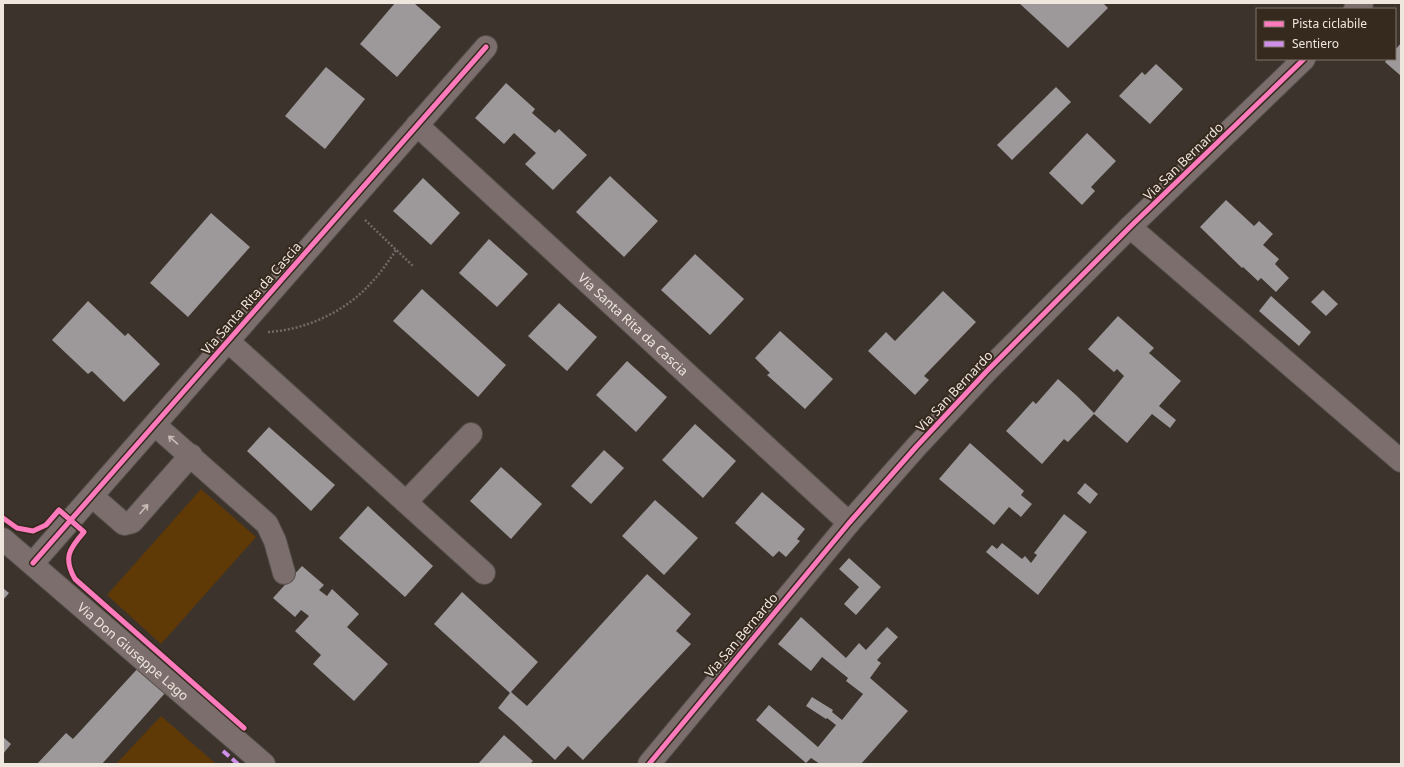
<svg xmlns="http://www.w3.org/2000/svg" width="1404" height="767" viewBox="0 0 1404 767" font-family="'Noto Sans',sans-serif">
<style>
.green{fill:#5f3906}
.building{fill:#9d9899}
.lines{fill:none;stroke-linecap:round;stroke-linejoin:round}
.minor-casing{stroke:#56504a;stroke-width:24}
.path{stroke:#736967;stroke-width:2.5;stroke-dasharray:2 2;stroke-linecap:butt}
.minor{stroke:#7c6e6d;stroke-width:22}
.quiet{stroke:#ce8fe9;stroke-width:4;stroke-dasharray:8 4;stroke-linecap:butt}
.cycleway-casing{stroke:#36291d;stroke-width:8}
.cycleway{stroke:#fd7abc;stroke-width:5}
.oneway{stroke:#c7bcb6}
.labels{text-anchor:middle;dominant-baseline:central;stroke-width:4;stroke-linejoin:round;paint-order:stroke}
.street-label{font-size:13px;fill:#efe6de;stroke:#36291d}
</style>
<rect width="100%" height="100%" fill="#3b332c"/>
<!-- green -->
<g class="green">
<path d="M201,489L256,537L161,644L107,595Z"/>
<path d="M161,716L216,764H116Z"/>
</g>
<!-- building -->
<g class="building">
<path d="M395,3H414L441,27L397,77L360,44Z"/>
<path d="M1019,3H1103L1108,8L1068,48Z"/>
<path d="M1401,43V76L1385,62L1387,59H1395V50Z"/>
<path d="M1156,64L1183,89L1150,124L1119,96L1142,72L1145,75Z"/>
<path d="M326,67L365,99L325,149L285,116Z"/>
<path d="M506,83L535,109L532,113L555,133L559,129L587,155L553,190L525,164L536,153L514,133L504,144L475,118Z"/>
<path d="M1056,87L1071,102L1012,160L997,145Z"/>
<path d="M1087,133L1116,161L1091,187L1095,191L1082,205L1049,173Z"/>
<path d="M610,176L658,221L624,257L576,212Z"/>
<path d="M423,178L460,213L431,245L393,211Z"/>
<path d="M1226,200L1254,226L1259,221L1273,234L1263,245L1279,259L1275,264L1289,278L1276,292L1261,278L1258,281L1243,267L1242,268L1200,227Z"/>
<path d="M211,213L250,247L188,317L150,283Z"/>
<path d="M489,239L528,274L497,307L459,273Z"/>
<path d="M695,254L744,299L710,335L661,290Z"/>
<path d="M422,289L506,365L478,397L393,321Z"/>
<path d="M1323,290L1338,304L1326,316L1311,302Z"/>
<path d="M943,291L976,322L924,376L929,380L915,395L868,351L886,332L895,341Z"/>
<path d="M1271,296L1311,332L1299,346L1259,311Z"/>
<path d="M88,301L125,336L128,333L160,364L124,402L92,371L88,374L52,340Z"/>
<path d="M559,303L597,337L567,371L528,336Z"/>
<path d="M1118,316L1154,348L1149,353L1181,381L1159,406L1176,420L1170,428L1152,414L1127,443L1094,414L1068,442L1064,439L1042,464L1006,431L1033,401L1036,404L1058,379L1077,396L1094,413L1124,376L1117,369L1114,372L1088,349Z"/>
<path d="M780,331L833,379L805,409L767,375L770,373L755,358Z"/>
<path d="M627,361L667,397L636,432L596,395Z"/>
<path d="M695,424L736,461L703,498L662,460Z"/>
<path d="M269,427L335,485L311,511L247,451Z"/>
<path d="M970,443L1024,491L1021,495L1032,504L1021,517L1009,507L994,525L939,479Z"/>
<path d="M604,450L624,468L591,504L571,486Z"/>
<path d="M501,467L542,504L511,539L470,501Z"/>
<path d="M1085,483L1098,494L1090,504L1077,493Z"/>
<path d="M762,492L805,529L797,539L800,541L786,557L779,551L773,557L735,523Z"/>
<path d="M655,500L698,538L664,575L622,536Z"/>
<path d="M368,506L433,566L405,597L339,538Z"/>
<path d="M1064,514L1087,532L1038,595L986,552L992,545L997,549L1002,543L1022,559L1025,556L1031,563L1037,555L1034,553Z"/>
<path d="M849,558L881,587L856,615L844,604L859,587L839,569Z"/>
<path d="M302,566L324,585L319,590L327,596L332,589L359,614L347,627L388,664L354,701L313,664L321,655L295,631L309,616L301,610L295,617L273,598Z"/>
<path d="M647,574L691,614L676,631L691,644L583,760L568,746L555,760L513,721L498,708L510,693L434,624L462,592L538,662L511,692L527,706Z"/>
<path d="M3,588L9,593L3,600Z"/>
<path d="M801,617L846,658L859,643L866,650L887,627L898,637L877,660L881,663L870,678L908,711L861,764H820L811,758L806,763L756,720L769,705L818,747L836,725L827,718L826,719L806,706L812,697L833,710L832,712L842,720L863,694L846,681L848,678L822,657L811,671L778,644Z"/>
<path d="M139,667L166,692L102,764H37L66,733L73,739Z"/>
<path d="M504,735L533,761L530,764H478Z"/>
<path d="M3,737L11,744L3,754Z"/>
</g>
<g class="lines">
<!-- minor casing -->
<g class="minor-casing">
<g id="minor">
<path d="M1355,9L1362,3"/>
<path id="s1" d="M417,125L849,523"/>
<path d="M1130,227L1401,461"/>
<path d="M228,341L484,573"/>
<path d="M155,425L267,524L275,541L284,573"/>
<path d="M93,497L124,524L132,522L191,455"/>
<path d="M406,502L471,434"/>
<path id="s2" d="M3,539L264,764"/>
<path d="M33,563L486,47"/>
<path d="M649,764L849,523L916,447L986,372L1130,227L1304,59"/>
</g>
</g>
<!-- path -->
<g class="path">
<path d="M365,220L413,266"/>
<path d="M268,332C305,330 345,312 370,284C380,274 388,262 396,250"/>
</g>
<!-- minor -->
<use href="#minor" class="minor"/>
<!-- quiet -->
<path class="quiet" d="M223,751L238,764"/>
<!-- cycleway casing -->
<g class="cycleway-casing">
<g id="cycleway">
<path d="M3,518L17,528L33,531L46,525L59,510L84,532C69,549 63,558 75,579L244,728"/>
<path d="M33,563L486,47"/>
<path d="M649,764L849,523L916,447L986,372L1130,227L1304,59"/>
</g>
</g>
<!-- cycleway -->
<use href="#cycleway" class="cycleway"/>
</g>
<!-- one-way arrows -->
<defs><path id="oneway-shaft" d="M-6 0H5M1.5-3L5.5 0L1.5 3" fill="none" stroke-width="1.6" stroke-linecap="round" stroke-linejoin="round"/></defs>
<g class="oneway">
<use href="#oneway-shaft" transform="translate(173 440) rotate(-139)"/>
<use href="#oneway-shaft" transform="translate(144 509) rotate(-49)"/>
</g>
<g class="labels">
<!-- street labels -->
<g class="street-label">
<text transform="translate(1183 161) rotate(-44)">Via San Bernardo</text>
<text transform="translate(251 298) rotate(-49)">Via Santa Rita da Cascia</text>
<text stroke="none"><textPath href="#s1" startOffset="294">Via Santa Rita da Cascia</textPath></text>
<text transform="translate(954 391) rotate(-47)">Via San Bernardo</text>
<text transform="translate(741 635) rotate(-50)">Via San Bernardo</text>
<text stroke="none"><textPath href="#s2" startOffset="172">Via Don Giuseppe Lago</textPath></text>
</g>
</g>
<!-- border -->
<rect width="1404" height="767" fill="none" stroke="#efe6de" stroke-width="8"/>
<!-- legend -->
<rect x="1256" y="8" width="140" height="52" fill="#36291d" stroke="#80756a"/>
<rect x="1264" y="21" width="20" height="6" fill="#fd7abc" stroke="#80756a"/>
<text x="1292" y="28" font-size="12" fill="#efe6de">Pista ciclabile</text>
<rect x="1264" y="41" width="20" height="6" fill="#ce8fe9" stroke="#80756a"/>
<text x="1292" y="48" font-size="12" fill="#efe6de">Sentiero</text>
</svg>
